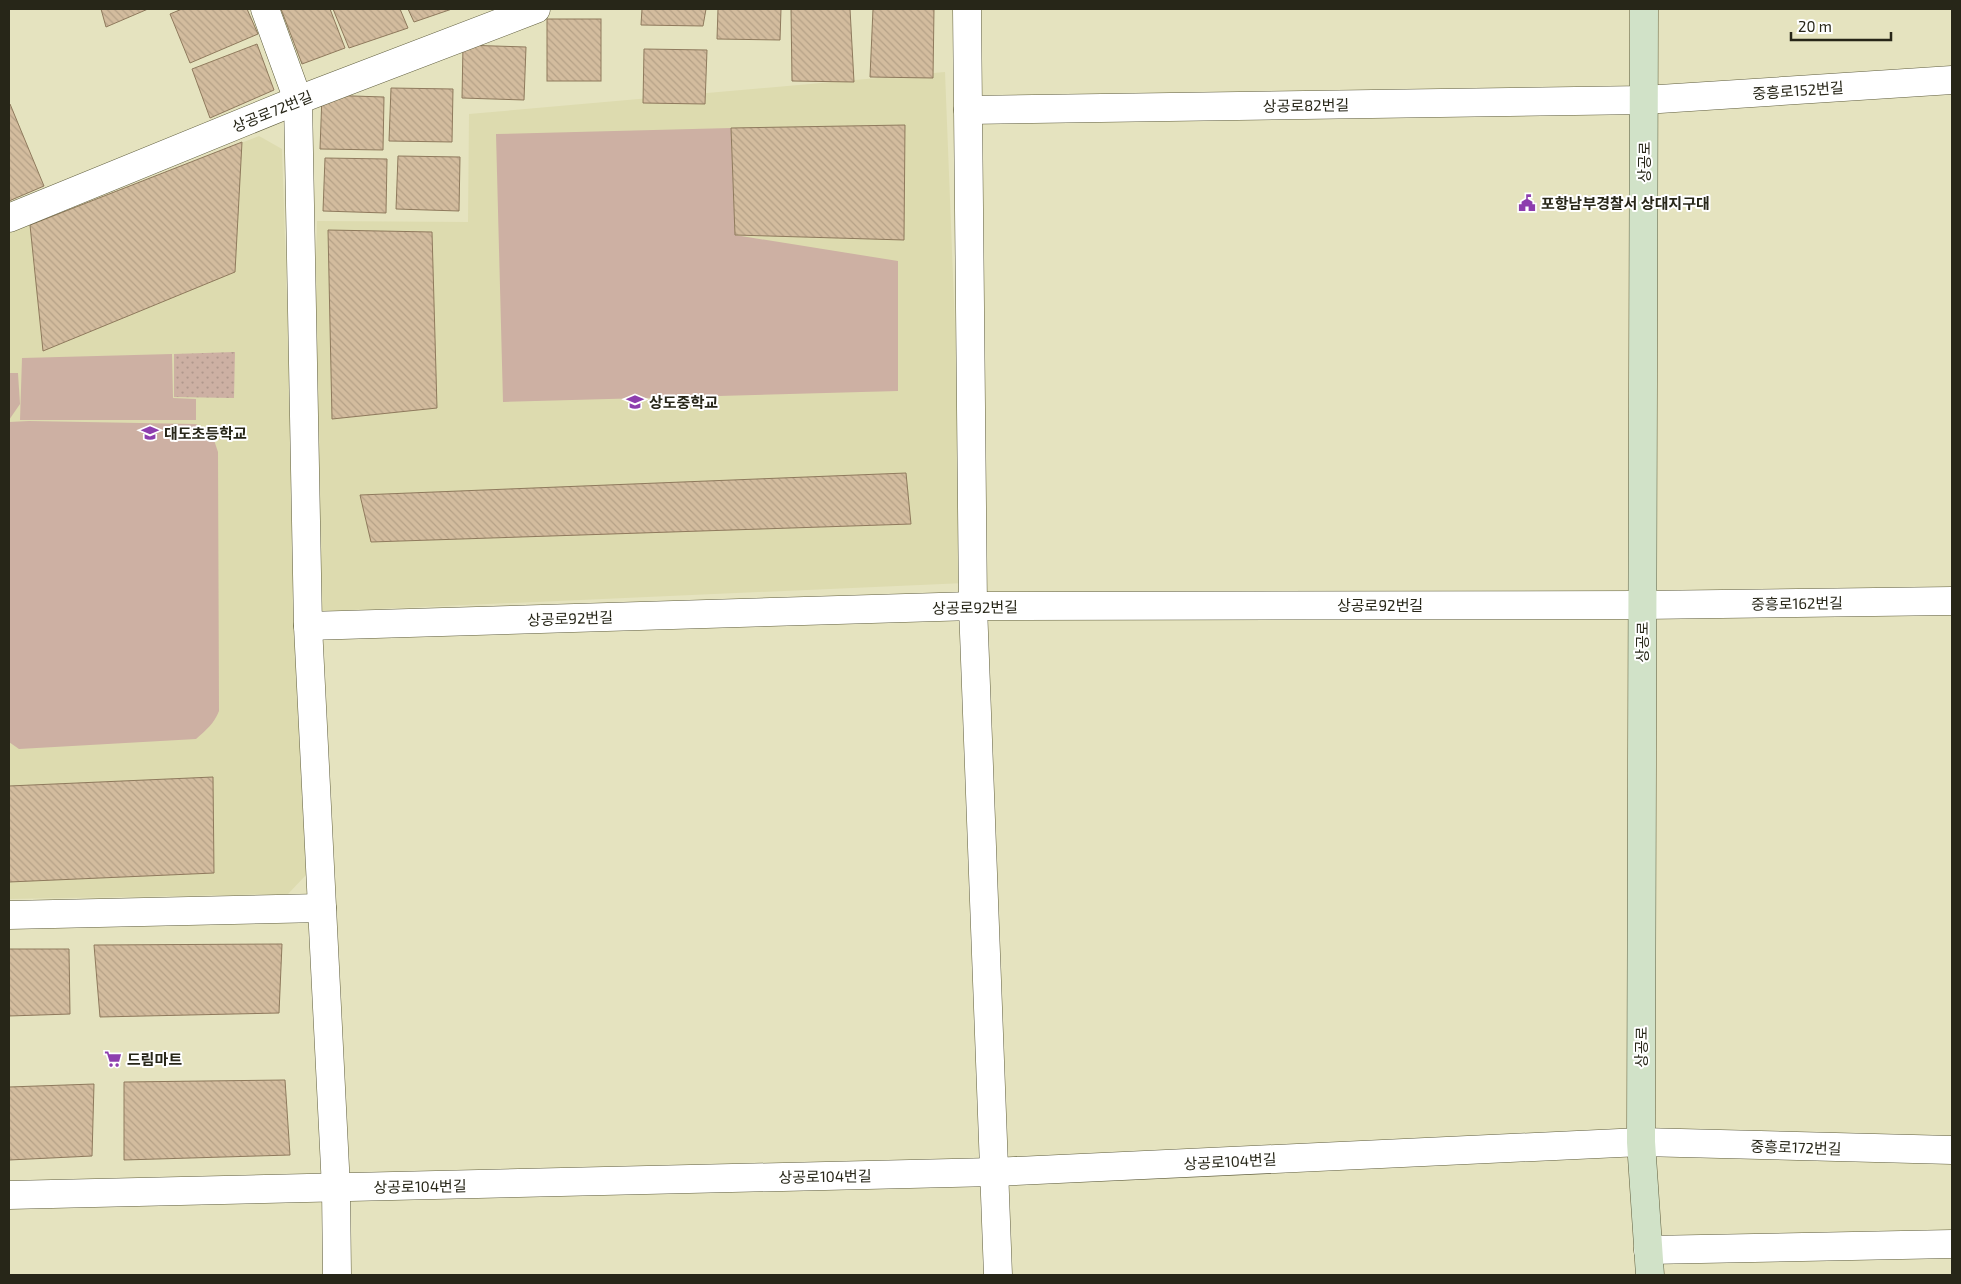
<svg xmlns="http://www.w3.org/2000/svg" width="1961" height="1284" viewBox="0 0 1961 1284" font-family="'Exo 2','Noto Sans KR',sans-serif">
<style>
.built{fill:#dddbaf}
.grass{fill:url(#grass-dots)}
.pitch{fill:#cdb0a3}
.building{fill:url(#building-back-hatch);stroke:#8f7a5d}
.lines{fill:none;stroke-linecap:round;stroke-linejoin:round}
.street-casing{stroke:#5f5d3d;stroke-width:29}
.secondary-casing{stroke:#5f5d3d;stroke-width:29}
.street{stroke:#fff;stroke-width:28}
.secondary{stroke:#d1e2c8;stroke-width:28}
.labels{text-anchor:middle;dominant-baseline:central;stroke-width:4;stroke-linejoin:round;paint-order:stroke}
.street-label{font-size:15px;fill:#272618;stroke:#fff}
.poi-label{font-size:15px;font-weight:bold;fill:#272618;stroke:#fff;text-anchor:start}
</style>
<defs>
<pattern id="grass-dots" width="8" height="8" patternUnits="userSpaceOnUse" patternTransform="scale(1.25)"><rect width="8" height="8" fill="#cdb0a3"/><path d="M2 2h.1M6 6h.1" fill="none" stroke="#b0978c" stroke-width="1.8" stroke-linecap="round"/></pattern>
<pattern id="building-back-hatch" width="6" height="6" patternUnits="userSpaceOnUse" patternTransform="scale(1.25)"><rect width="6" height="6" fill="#d3bc9e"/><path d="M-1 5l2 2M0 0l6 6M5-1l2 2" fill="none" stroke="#b5a187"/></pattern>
</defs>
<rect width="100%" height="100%" fill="#e5e3bf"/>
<!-- built -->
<g class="built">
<path d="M945,72L965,583L308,612L317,221L468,222L469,114Z"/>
<path d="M259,136L282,149L306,875L288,894L9,899V233Z"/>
</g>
<!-- grass -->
<path class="grass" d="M235,352L234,398L174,397V354Z"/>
<!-- pitch -->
<g class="pitch">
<path d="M731,128L735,235L898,261V391L503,402L496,134Z"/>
<path d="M172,354L173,398L196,399V420H20L22,358Z"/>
<path d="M9,373H18L20,404L9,420Z"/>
<path d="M29,421L196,424L212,434L218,452L219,711C214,724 206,730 196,739L19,749L9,742V422Z"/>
</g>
<!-- building -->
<g class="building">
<path d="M101,9H148L106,27Z"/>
<path d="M182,9H247L258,34L190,63L170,14Z"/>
<path d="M281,9H330L345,48L302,64Z"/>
<path d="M333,9H400L408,28L349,48Z"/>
<path d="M408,9H452L414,22Z"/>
<path d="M642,9H706L703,26L641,25Z"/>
<path d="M718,9H781L780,40L717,39Z"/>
<path d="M791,9H850L854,82L792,81Z"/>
<path d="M873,9H934L933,78L870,77Z"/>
<rect x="547" y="19" width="54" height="62"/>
<path d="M257,44L274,90L210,118L192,69Z"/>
<path d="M463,45L526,47L524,100L462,98Z"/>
<path d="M644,49L707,50L705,104L643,103Z"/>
<path d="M391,88L453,89L452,142L389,141Z"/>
<path d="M322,95L384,97L383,150L320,149Z"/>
<path d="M10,104L44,186L9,201V105Z"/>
<path d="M905,125L904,240L735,235L731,128Z"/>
<path d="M242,142L235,272L43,351L30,225Z"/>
<path d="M398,156L460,157L459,211L396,209Z"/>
<path d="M325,158L387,159L386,213L323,211Z"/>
<path d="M328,230L432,232L437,408L332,419Z"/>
<path d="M906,473L911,524L371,542L360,495Z"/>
<path d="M213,777L214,873L9,882V786Z"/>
<path d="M282,944L279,1013L100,1017L94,945Z"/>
<path d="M9,949H69L70,1014L9,1016Z"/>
<path d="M285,1080L290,1155L124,1160V1082Z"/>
<path d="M94,1084L92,1156L9,1160V1087Z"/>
</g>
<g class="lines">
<!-- street casing -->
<g class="street-casing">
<g id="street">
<path d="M265,9L298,100L308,626L336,1188L337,1275"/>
<path d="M967,9L973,606L998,1275"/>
<path d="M968,110L1644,100L1952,80"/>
<path d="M9,218L298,100L536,9"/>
<path d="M308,626L973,606L1643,605L1952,601"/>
<path d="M9,915L322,908"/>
<path d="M9,1195L994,1172L1641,1142L1952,1150"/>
<path d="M1648,1250L1952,1244"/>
</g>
</g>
<!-- secondary casing -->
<g class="secondary-casing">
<path id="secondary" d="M1644,9L1641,1142L1650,1275"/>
</g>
<!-- street -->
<use href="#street" class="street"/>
<!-- secondary -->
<use href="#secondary" class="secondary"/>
</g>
<!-- icons -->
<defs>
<g id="civic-bare" transform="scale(1.35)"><path d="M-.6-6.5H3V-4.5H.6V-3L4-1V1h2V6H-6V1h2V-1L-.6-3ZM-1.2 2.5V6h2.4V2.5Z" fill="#8d3eae" stroke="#fff" stroke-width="2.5" paint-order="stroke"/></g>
<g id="school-bare" transform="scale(1.35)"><path d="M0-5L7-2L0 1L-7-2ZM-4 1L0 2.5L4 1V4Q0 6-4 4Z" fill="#8d3eae" stroke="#fff" stroke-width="2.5" paint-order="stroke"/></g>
<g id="supermarket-bare" transform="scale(1.35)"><path d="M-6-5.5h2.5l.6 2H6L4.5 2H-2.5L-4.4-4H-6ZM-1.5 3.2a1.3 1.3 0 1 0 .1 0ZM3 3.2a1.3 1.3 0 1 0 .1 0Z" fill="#8d3eae" stroke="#fff" stroke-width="2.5" paint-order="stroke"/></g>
</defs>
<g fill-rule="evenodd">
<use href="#civic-bare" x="1527" y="203"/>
<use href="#school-bare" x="635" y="402"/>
<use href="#school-bare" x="150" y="433"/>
<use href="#supermarket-bare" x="113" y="1059"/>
</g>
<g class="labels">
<!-- street labels -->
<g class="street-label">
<text transform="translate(1798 90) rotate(-4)">중흥로152번길</text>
<text transform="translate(1306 105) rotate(-1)">상공로82번길</text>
<text transform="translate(272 111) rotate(-22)">상공로72번길</text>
<text transform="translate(1644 162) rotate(-90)">상공로</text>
<text transform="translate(1797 603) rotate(-1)">중흥로162번길</text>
<text x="1380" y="605">상공로92번길</text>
<text transform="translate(975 607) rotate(-1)">상공로92번길</text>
<text transform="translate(570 618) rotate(-2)">상공로92번길</text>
<text transform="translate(1642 642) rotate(-90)">상공로</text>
<text transform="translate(1641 1047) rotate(-90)">상공로</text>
<text transform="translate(1796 1147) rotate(2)">중흥로172번길</text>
<text transform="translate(1230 1161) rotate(-3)">상공로104번길</text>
<text transform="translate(825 1176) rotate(-1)">상공로104번길</text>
<text transform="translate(420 1186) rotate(-1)">상공로104번길</text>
</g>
<!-- poi labels -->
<g class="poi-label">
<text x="1541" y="203">포항남부경찰서 상대지구대</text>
<text x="649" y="402">상도중학교</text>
<text x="164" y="433">대도초등학교</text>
<text x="127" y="1059">드림마트</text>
</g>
</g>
<!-- border -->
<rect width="1961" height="1284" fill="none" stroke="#272618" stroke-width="20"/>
<!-- scale -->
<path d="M1791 32v8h100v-8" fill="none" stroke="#272618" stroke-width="2.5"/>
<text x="1798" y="32" font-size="15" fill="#272618" stroke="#ffffff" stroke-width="4" paint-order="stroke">20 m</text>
</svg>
